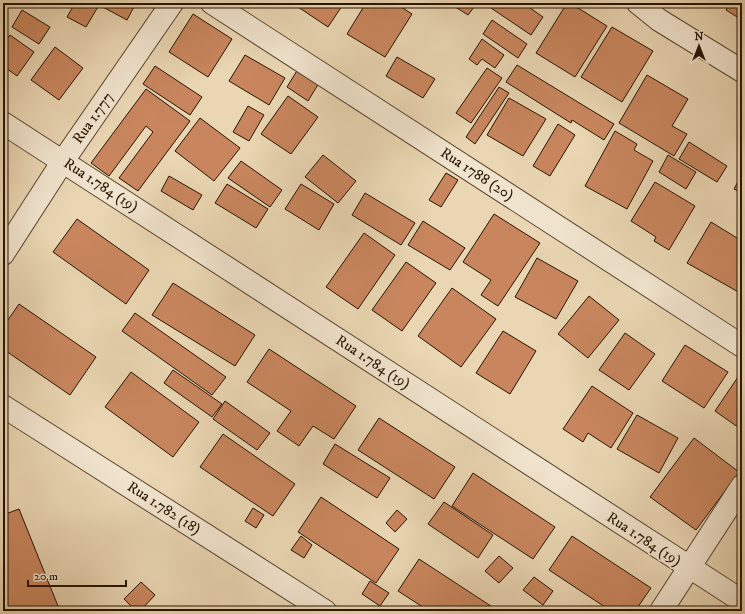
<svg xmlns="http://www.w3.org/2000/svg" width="745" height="614" viewBox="0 0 745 614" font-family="'IM FELL DW Pica',serif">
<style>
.building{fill:#c9865e;stroke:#261401}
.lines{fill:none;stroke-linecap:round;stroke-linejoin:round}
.minor-casing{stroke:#57442e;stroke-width:24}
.minor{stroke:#f1e4ce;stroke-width:22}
.labels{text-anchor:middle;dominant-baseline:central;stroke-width:3.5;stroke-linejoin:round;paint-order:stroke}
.street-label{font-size:15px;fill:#261401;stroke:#f1e4ce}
</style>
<rect width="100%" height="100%" fill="#ead6b3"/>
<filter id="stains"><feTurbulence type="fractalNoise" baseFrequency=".005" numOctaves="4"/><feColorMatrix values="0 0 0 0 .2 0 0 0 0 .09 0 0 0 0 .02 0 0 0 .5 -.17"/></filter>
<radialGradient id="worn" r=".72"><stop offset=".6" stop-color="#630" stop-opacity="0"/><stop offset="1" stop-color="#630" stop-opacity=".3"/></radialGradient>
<!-- building -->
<g class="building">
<path d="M3,3H9L3,13Z"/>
<path d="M75,3H136L127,20L99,5L86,27L67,17Z"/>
<path d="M292,3H344L328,27Z"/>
<path d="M366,3H395L412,14L385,57L347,34Z"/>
<path d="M449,3H477L468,15Z"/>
<path d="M494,3H523L543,17L531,35L491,8Z"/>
<path d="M567,3H570L607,26L575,77L536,53Z"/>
<path d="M730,3H742V20L726,10Z"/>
<path d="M22,10L50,27L39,44L12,27Z"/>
<path d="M193,14L232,39L208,77L169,52Z"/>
<path d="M492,20L527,44L518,58L483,34Z"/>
<path d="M612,27L653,51L622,102L581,77Z"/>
<path d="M10,35L34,52L17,76L3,66V45Z"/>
<path d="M482,39L504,55L495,68L482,59L477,65L469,59Z"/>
<path d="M55,47L83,68L59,100L31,80Z"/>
<path d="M245,55L285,78L269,105L229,81Z"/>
<path d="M397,57L435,79L423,98L386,76Z"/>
<path d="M517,65L614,124L604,140L572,120L571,123L506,82Z"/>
<path d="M155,66L202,97L190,115L143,84Z"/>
<path d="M487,68L502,78L471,123L456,113Z"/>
<path d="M298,69L319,83L308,101L287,87Z"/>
<path d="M647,75L688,99L672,126L687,134L674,156L619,123Z"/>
<path d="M499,87L509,93L475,144L466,137Z"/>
<path d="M146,89L190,121L138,191L119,178L153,132L146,126L109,176L91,163Z"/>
<path d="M288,96L318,117L291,154L261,134Z"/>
<path d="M509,98L546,119L523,156L487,135Z"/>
<path d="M248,106L264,115L249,141L233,132Z"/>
<path d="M200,118L240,148L214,181L175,151Z"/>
<path d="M558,124L575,135L550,176L533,166Z"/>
<path d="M615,131L637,144L634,150L653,161L627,209L585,186Z"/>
<path d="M689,142L727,166L717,182L679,159Z"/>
<path d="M323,155L356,181L338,203L305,177Z"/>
<path d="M668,155L696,172L686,189L659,172Z"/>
<path d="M241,161L282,190L270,207L228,178Z"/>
<path d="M446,173L458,180L441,207L429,200Z"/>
<path d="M742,174V193L734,189Z"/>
<path d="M169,176L202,195L193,210L161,191Z"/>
<path d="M655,182L695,206L669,250L654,241L656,237L631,221Z"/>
<path d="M227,184L268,209L256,228L215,203Z"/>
<path d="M301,184L334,204L319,230L285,209Z"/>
<path d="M365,193L415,223L401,245L352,215Z"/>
<path d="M494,214L540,243L498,306L481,295L491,280L463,262Z"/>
<path d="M77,219L149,270L126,304L53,252Z"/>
<path d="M423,221L465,248L450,270L408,245Z"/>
<path d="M711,222L742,241V294L687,263Z"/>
<path d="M364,233L395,255L358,309L326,287Z"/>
<path d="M537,258L578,281L556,319L515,297Z"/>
<path d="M406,262L436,283L402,331L372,310Z"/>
<path d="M173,283L255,335L235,366L152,315Z"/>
<path d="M452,288L496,319L461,367L418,336Z"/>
<path d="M589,296L619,320L588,358L558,334Z"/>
<path d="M19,304L96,357L70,395L3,349V327Z"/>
<path d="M135,313L226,377L212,395L122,331Z"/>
<path d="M503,331L536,351L510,394L476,373Z"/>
<path d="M625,333L655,354L629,390L599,370Z"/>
<path d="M685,345L728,372L704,408L662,381Z"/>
<path d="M269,349L356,406L334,439L313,426L299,446L277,431L291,411L247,382Z"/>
<path d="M173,370L222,404L212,417L164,383Z"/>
<path d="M131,372L199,422L173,457L105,407Z"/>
<path d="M738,377L742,380V430L715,411Z"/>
<path d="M592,386L633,413L611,448L588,433L583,442L563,429Z"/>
<path d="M225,401L270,433L257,450L213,419Z"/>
<path d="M637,415L678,438L659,473L617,449Z"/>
<path d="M379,418L455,467L434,499L358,450Z"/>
<path d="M223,434L295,484L273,516L200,467Z"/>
<path d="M694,438L739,472L696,530L650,497Z"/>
<path d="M335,444L390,478L377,498L323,464Z"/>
<path d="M473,473L555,527L533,559L452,506Z"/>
<path d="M321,497L399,549L376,583L298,532Z"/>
<path d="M444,502L493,535L478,558L428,524Z"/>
<path d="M253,508L264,515L256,528L245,521Z"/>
<path d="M19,509L60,611H3V515Z"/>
<path d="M397,510L407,519L395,532L386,523Z"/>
<path d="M301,536L312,545L304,558L291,550Z"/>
<path d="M572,536L651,588L635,611H611L549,570Z"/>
<path d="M499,556L513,568L499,583L485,571Z"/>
<path d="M419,559L497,610L496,611H429L398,591Z"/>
<path d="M534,577L553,591L543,605L523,590Z"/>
<path d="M370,581L389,593L380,606L362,594Z"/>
<path d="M141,582L155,595L140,611H136L124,599Z"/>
</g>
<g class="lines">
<!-- minor casing -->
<g class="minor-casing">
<g id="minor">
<path d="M212,3L742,346"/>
<path d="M638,3L659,20L742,71"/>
<path d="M3,123L742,601"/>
<path d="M3,254L63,161L172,3"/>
<path d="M3,406L325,611"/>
<path d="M661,611L742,486"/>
</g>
</g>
<!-- minor -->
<use href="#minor" class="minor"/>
</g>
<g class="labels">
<!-- street labels -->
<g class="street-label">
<text transform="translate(93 118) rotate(-55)">Rua 1.777</text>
<text transform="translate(477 174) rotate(33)">Rua 1788 (20)</text>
<text transform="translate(101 185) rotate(33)">Rua 1.784 (19)</text>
<text transform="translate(373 362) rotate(33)">Rua 1.784 (19)</text>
<text transform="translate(164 508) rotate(33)">Rua 1.782 (18)</text>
<text transform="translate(644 539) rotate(33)">Rua 1.784 (19)</text>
</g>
</g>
<!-- margin -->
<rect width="745" height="614" fill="none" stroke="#ead6b3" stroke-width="16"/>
<rect x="4" y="4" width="737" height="606" fill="none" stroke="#261401" stroke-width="2"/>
<rect x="8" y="8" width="729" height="598" fill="none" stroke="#261401"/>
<!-- north arrow -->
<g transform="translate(699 46)" stroke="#f1e4ce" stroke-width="3" paint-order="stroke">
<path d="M0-3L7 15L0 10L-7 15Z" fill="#261401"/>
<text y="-6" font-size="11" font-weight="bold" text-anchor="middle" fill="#261401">N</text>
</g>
<!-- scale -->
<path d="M28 580v6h98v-6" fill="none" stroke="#261401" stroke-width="2"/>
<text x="34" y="580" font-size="12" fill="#261401" stroke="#f1e4ce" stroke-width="3" paint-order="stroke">20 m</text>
<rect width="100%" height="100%" filter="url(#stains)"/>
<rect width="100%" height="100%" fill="url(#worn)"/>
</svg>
